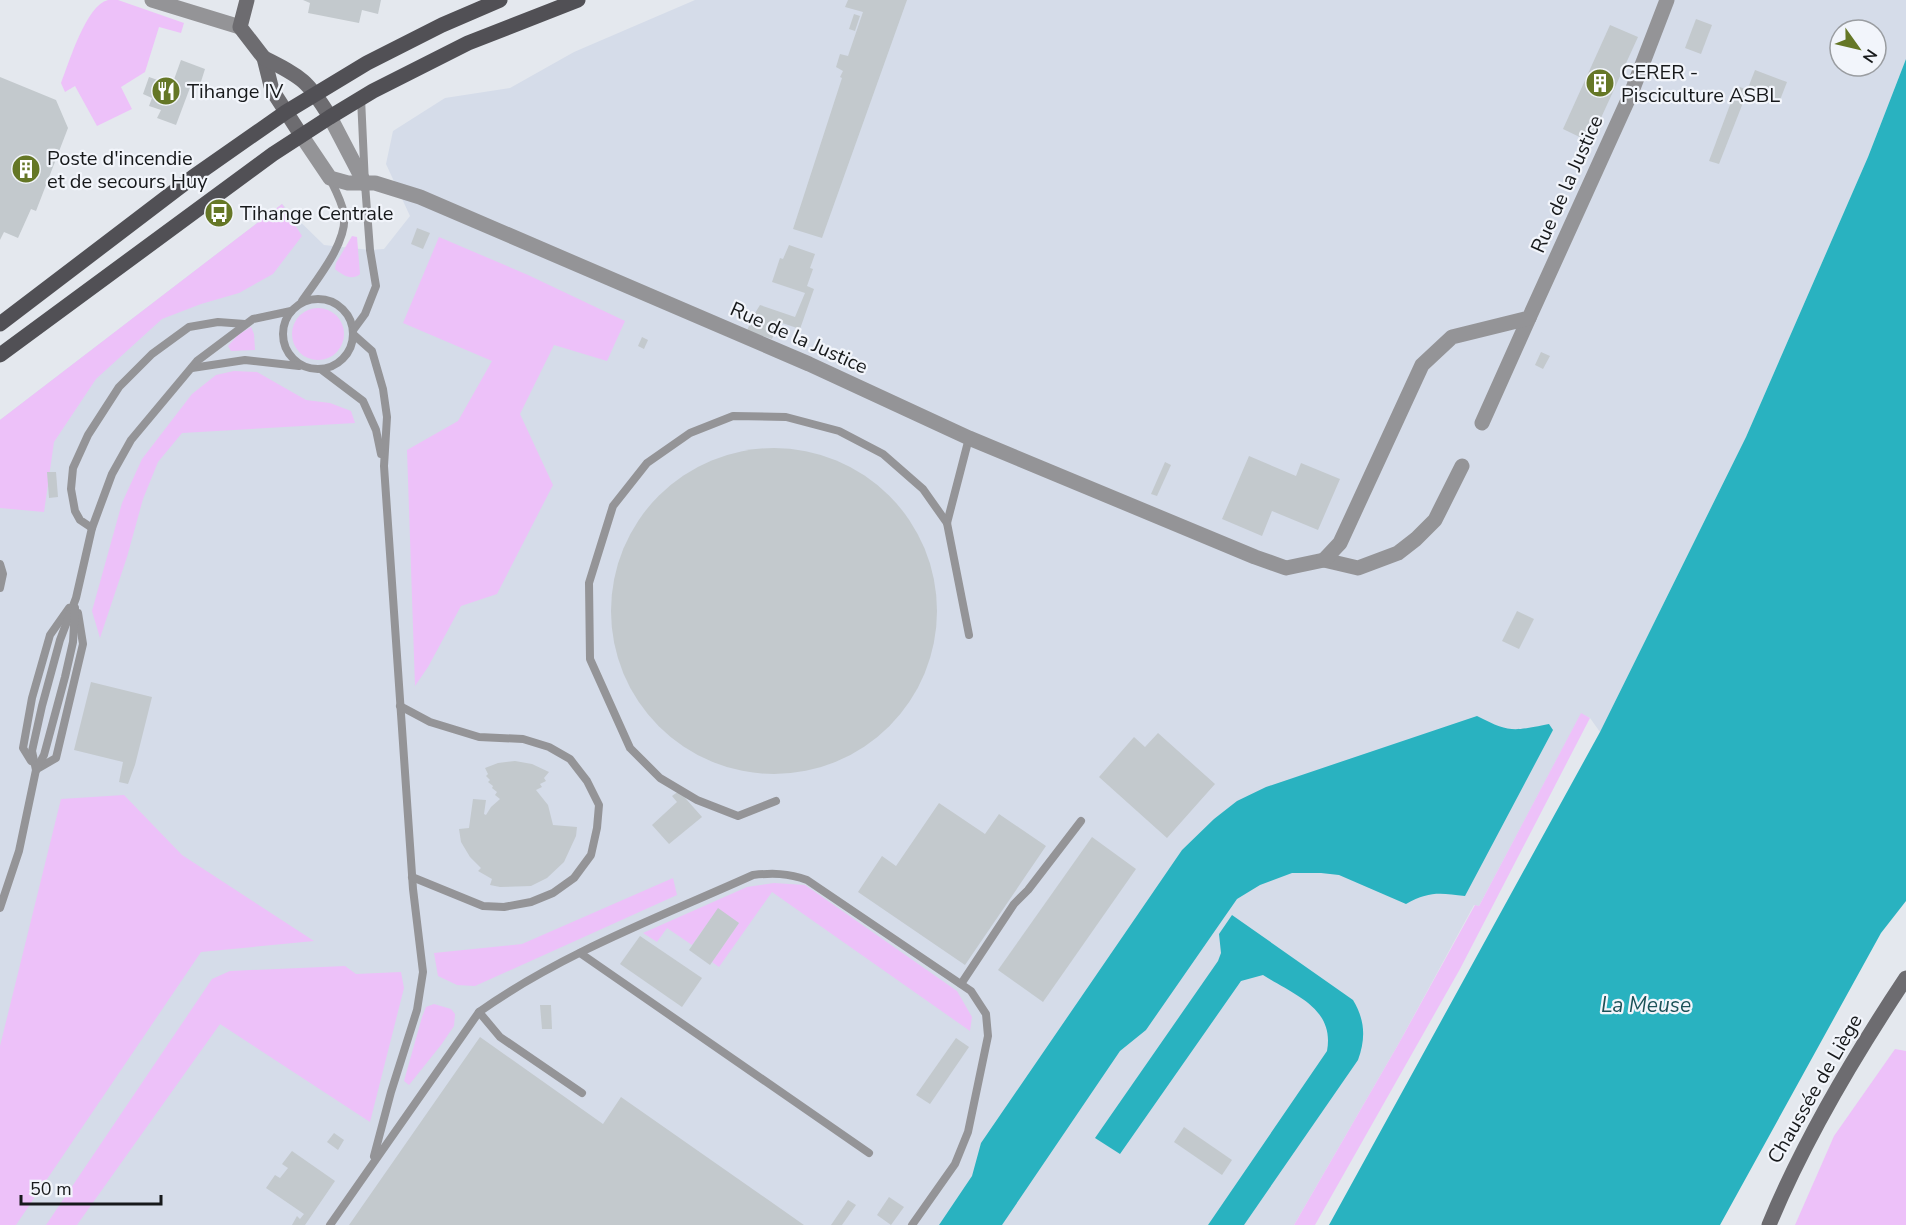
<svg xmlns="http://www.w3.org/2000/svg" width="1906" height="1225" viewBox="0 0 1906 1225" font-family="'Nunito Sans',sans-serif">
<style>
.built{fill:#d5dce9;fill-rule:evenodd}
.green{fill:#edc1f9}
.water{fill:#29b2c0}
.building{fill:#c3c9cd}
.lines{fill:none;stroke-linecap:round;stroke-linejoin:round}
.lane{stroke:#949497;stroke-width:8}
.street{stroke:#949497;stroke-width:15}
.secondary{stroke:#6d6c70;stroke-width:15}
.primary{stroke:#515055;stroke-width:15}
.labels{text-anchor:middle;dominant-baseline:central;stroke-width:4.5;stroke-linejoin:round;paint-order:stroke}
.poi-label{font-size:20px;fill:#17191b;stroke:#f2f5fb;text-anchor:start}
.street-label{font-size:20px;fill:#17191b;stroke:#f2f5fb}
.water-label{font-size:21px;font-style:italic;fill:#1b5258;stroke:#f2f5fb}
</style>
<rect width="100%" height="100%" fill="#e4e8ee"/>
<!-- built -->
<path class="built" d="M695,0H1906V59L1868,157L1746,437L1600,732L1590,718L1581,714L1479,906L1474,905L1399,1043L1294,1225H0V420L282,204L324,245L370,250L384,249L410,216L386,164L393,131L445,98L510,88L574,52ZM1840,30H1876V66H1840Z"/>
<!-- green -->
<g class="green">
<path d="M118,0L184,23L181,33L159,27L145,72L121,87L132,109L97,126L75,86L65,92L61,83C69,63 86,5 108,0C111,0 115,0 118,0Z"/>
<path d="M282,204L302,236L273,274L239,293L201,304L162,319L96,379L54,442L44,512L0,508V420Z"/>
<path d="M352,236L357,237L360,274C352,281 342,275 335,269L336,263Z"/>
<path d="M439,237L528,275L625,321L607,361L554,345L520,414L553,485L497,594L461,606L428,667L415,686L407,450L458,421L492,361L403,323Z"/>
<circle cx="318" cy="334" r="26"/>
<path d="M251,327L254,334L255,350L231,351L228,346L238,335Z"/>
<path d="M234,371L257,372L306,400L330,403L351,411L355,423L182,433L158,462L143,499L127,557L100,638L92,611L122,503L142,459L192,394L216,375Z"/>
<path d="M1581,713L1590,718L1460,969L1315,1225H1294L1399,1043L1475,905L1479,906Z"/>
<path d="M124,795L182,855L314,941L201,952L16,1225H0V1046L61,799Z"/>
<path d="M673,878L677,895L475,986L457,985L438,976L434,953L522,944Z"/>
<path d="M774,883L805,885L957,991L972,1017L970,1031L772,892L719,967L712,962L739,923L718,909L692,945L667,928L657,942L643,933L747,887Z"/>
<path d="M345,966L356,974L401,972L404,988L370,1122L220,1024L77,1225H46L212,979L230,971Z"/>
<path d="M434,1004L451,1009L455,1014L454,1026L441,1045L409,1085L404,1081L422,1017L426,1007Z"/>
<path d="M1895,1049L1906,1051V1225H1795L1834,1136Z"/>
</g>
<!-- water -->
<g class="water">
<path d="M1906,59V901L1881,933L1720,1225H1329L1600,732L1746,437L1868,157Z"/>
<path d="M1477,716C1510,733 1513,731 1549,724L1553,730L1465,896C1440,893 1429,891 1406,904L1339,875L1321,873H1292L1260,885L1237,899L1146,1030L1120,1051L1002,1225H939L972,1176L981,1143L1182,850L1214,819L1237,801L1266,787Z"/>
<path d="M1232,915L1353,1000C1365,1020 1366,1038 1358,1060L1244,1225H1208L1327,1051C1335,1008 1294,995 1263,975L1241,981L1120,1154L1095,1138L1218,961L1221,953L1219,934Z"/>
</g>
<!-- building -->
<g class="building">
<path d="M303,0H381L378,14L362,10L359,23L308,13L310,3Z"/>
<path d="M848,0H907L822,238L793,229L842,78L840,77L843,71L836,67L840,54L848,56L863,12L845,7Z"/>
<path d="M854,14L860,16L855,31L849,29Z"/>
<path d="M1696,19L1712,25L1701,54L1685,48Z"/>
<path d="M1610,25L1638,37L1590,142L1563,129Z"/>
<path d="M181,60L205,69L199,88L191,85L176,125L157,118L161,110L149,106L152,98L143,94L149,77L172,85Z"/>
<path d="M1755,70L1787,82L1780,100L1748,88Z"/>
<path d="M0,77L56,100L68,128L36,211L31,209L18,238L4,232L0,240Z"/>
<path d="M1737,86L1748,90L1719,164L1709,161Z"/>
<path d="M417,228L430,233L423,249L411,244Z"/>
<path d="M789,245L815,254L810,268L813,269L807,286L814,289L800,329L779,322L772,339L747,331L754,313H755L760,305L795,317L805,293L772,282L780,258L783,259Z"/>
<path d="M642,337L648,340L644,349L638,346Z"/>
<path d="M1541,352L1550,356L1543,369L1535,365Z"/>
<circle cx="774" cy="611" r="163"/>
<path d="M1249,456L1296,476L1301,463L1340,479L1318,530L1272,511L1262,536L1222,519Z"/>
<path d="M1165,462L1171,465L1157,496L1151,494Z"/>
<path d="M47,472H56L58,497L49,498Z"/>
<path d="M1517,611L1534,619L1519,649L1502,641Z"/>
<path d="M91,682L152,697L135,765L128,784L119,782L123,762L74,750Z"/>
<path d="M1158,733L1215,784L1167,838L1099,777L1134,737L1145,747Z"/>
<path d="M515,761L532,764L549,772L544,778L546,781L540,784L542,787L536,790L548,805L553,825L577,827L576,836L564,862L547,878L531,886L500,887L490,885L492,879L478,871L481,868L470,857L461,842L459,829L469,828L473,799L486,800L484,814L486,815L491,807L500,799L495,795L497,792L492,788L493,786L488,782L490,780L486,776L488,774L485,768L498,763Z"/>
<path d="M679,791L702,817L669,844L652,825L677,802L672,796Z"/>
<path d="M939,803L985,834L999,814L1046,846L965,965L858,892L882,856L896,866Z"/>
<path d="M1092,837L1136,869L1043,1002L998,970Z"/>
<path d="M718,908L739,923L710,965L689,950Z"/>
<path d="M640,936L702,978L682,1007L620,964Z"/>
<path d="M540,1005H551L552,1029H542Z"/>
<path d="M480,1037L603,1124L621,1097L804,1225H349Z"/>
<path d="M956,1038L969,1047L930,1104L916,1095Z"/>
<path d="M1184,1127L1232,1160L1222,1175L1174,1142Z"/>
<path d="M334,1133L344,1140L338,1150L327,1142Z"/>
<path d="M292,1151L335,1181L305,1225H292L297,1216L300,1219L304,1214L266,1188L275,1175L280,1178L288,1168L282,1164Z"/>
<path d="M889,1197L904,1207L891,1225L877,1215Z"/>
<path d="M848,1200L856,1205L842,1225H831Z"/>
</g>
<g class="lines">
<!-- lane -->
<g class="lane">
<circle cx="318" cy="334" r="35"/>
<path d="M302,301C317,279 348,242 344,214C342,202 335,189 330,179"/>
<path d="M354,329L365,314L376,286L370,250L365,184L361,98"/>
<path d="M354,335L372,351L383,389L387,417L384,466L413,889L423,972L417,1010L391,1092L374,1156"/>
<path d="M192,368L245,360L299,366"/>
<path d="M322,370L363,401L376,430L381,454"/>
<path d="M969,438L947,523L969,635"/>
<path d="M92,528L80,520L75,511L71,489L73,468L88,435L119,387L152,354L189,327L218,322L245,324"/>
<path d="M0,564L3,574L0,588"/>
<path d="M400,706L430,722L479,737L523,739L549,747L570,759L587,781L599,805L597,828L591,855L574,878L553,893L531,902L504,907L483,906L412,877"/>
<path d="M31,761L23,748L32,698L50,635L69,608"/>
<path d="M37,769L56,758L83,644L78,613"/>
<path d="M36,770L32,751L42,706L60,640L76,598L92,528L112,474L131,440L197,361L253,319L291,311"/>
<path d="M776,801L738,816L697,800L660,778L630,748L590,659L589,583L613,506L647,463L690,433L733,416L786,417L839,431L883,454L923,489L947,523"/>
<path d="M0,908L19,851L36,770L44,755L65,677L73,642L75,608"/>
<path d="M580,953L869,1153"/>
<path d="M961,984L1014,904L1028,890L1081,821"/>
<path d="M479,1012L500,1037L582,1093"/>
<path d="M330,1225L479,1012C562,953 660,917 753,875C772,873 788,873 807,880L971,991L986,1014L988,1036L968,1132L955,1164L912,1225"/>
</g>
<!-- street -->
<g class="street">
<path d="M152,0L240,27"/>
<path d="M330,117L365,184"/>
<path d="M301,135L330,178L348,183H375L420,197L809,364L969,438L1255,557L1286,568L1324,560L1358,568L1398,553L1416,539L1435,520L1462,466"/>
<path d="M1482,423L1529,318"/>
<path d="M1324,560L1340,543L1422,365L1452,337L1529,318L1632,91L1667,0"/>
</g>
<!-- secondary -->
<g class="secondary">
<path d="M247,0L240,27L264,58L272,90L301,135"/>
<path d="M264,58C302,77 308,81 330,117"/>
<path d="M1769,1225C1805,1138 1854,1056 1906,978"/>
</g>
<!-- primary -->
<g class="primary">
<path d="M0,324L193,177L286,112L367,63L442,25L500,0"/>
<path d="M0,355L273,154L330,117L373,91L468,43L578,0"/>
</g>
</g>
<!-- icons -->
<defs>
<g id="building-disc" transform="scale(1.5)"><circle r="9.5" fill="#657726" stroke="#f2f5fb"/><path d="M-4-6H4V6H1V3H-1V6H-4ZM-2.5-4.3h1.7v1.8h-1.7ZM.8-4.3h1.7v1.8H.8ZM-2.5-1h1.7V.8h-1.7ZM.8-1h1.7V.8H.8Z" fill="#fff"/></g>
<g id="restaurant-disc" transform="scale(1.5)"><circle r="9.5" fill="#657726" stroke="#f2f5fb"/><path d="M-5-6h1v4h1v-4h1v4h1v-4h1v5L-1.5 .5V6h-2V.5L-5-1ZM5-6V6H3V1.5H1.5Q1.5-4 5-6Z" fill="#fff"/></g>
<g id="bus-disc" transform="scale(1.5)"><circle r="9.5" fill="#657726" stroke="#f2f5fb"/><path d="M-5-6H5V4H4V6H2V4H-2V6H-4V4H-5ZM-3.5-4V0h7V-4ZM-3.5 1.2v1.5H-2V1.2ZM2 1.2v1.5H3.5V1.2Z" fill="#fff"/></g>
</defs>
<g fill-rule="evenodd">
<use href="#building-disc" x="1600" y="83"/>
<use href="#restaurant-disc" x="166" y="91"/>
<use href="#building-disc" x="26" y="169"/>
<use href="#bus-disc" x="219" y="213"/>
</g>
<g class="labels">
<!-- poi labels -->
<g class="poi-label">
<text x="1621" y="72">CERER -<tspan x="1621" dy="23">Pisciculture ASBL</tspan></text>
<text x="187" y="91">Tihange IV</text>
<text x="47" y="158">Poste d'incendie<tspan x="47" dy="23">et de secours Huy</tspan></text>
<text x="240" y="213">Tihange Centrale</text>
</g>
<!-- street labels -->
<g class="street-label">
<text transform="translate(1567 184) rotate(-66)">Rue de la Justice</text>
<text transform="translate(799 338) rotate(24)">Rue de la Justice</text>
<text transform="translate(1815 1089) rotate(-60)">Chaussée de Liège</text>
</g>
<!-- water labels -->
<g class="water-label">
<text x="1646" y="1005">La Meuse</text>
</g>
</g>
<!-- north arrow -->
<g transform="translate(1858 48) rotate(124)"><circle r="28" fill="#f2f5fb" stroke="#9a9da1" stroke-width="1.5"/>
<path d="M0-4.5L10 22L0 15L-10 22Z" fill="#657726"/>
<text y="-9" font-size="16" font-weight="bold" text-anchor="middle" fill="#17191b">N</text>
</g>
<!-- scale -->
<path d="M21 1195v9h140v-9" fill="none" stroke="#17191b" stroke-width="3"/>
<text x="30" y="1195" font-size="18" fill="#17191b" stroke="#f2f5fb" stroke-width="4.5" paint-order="stroke">50 m</text>
</svg>
